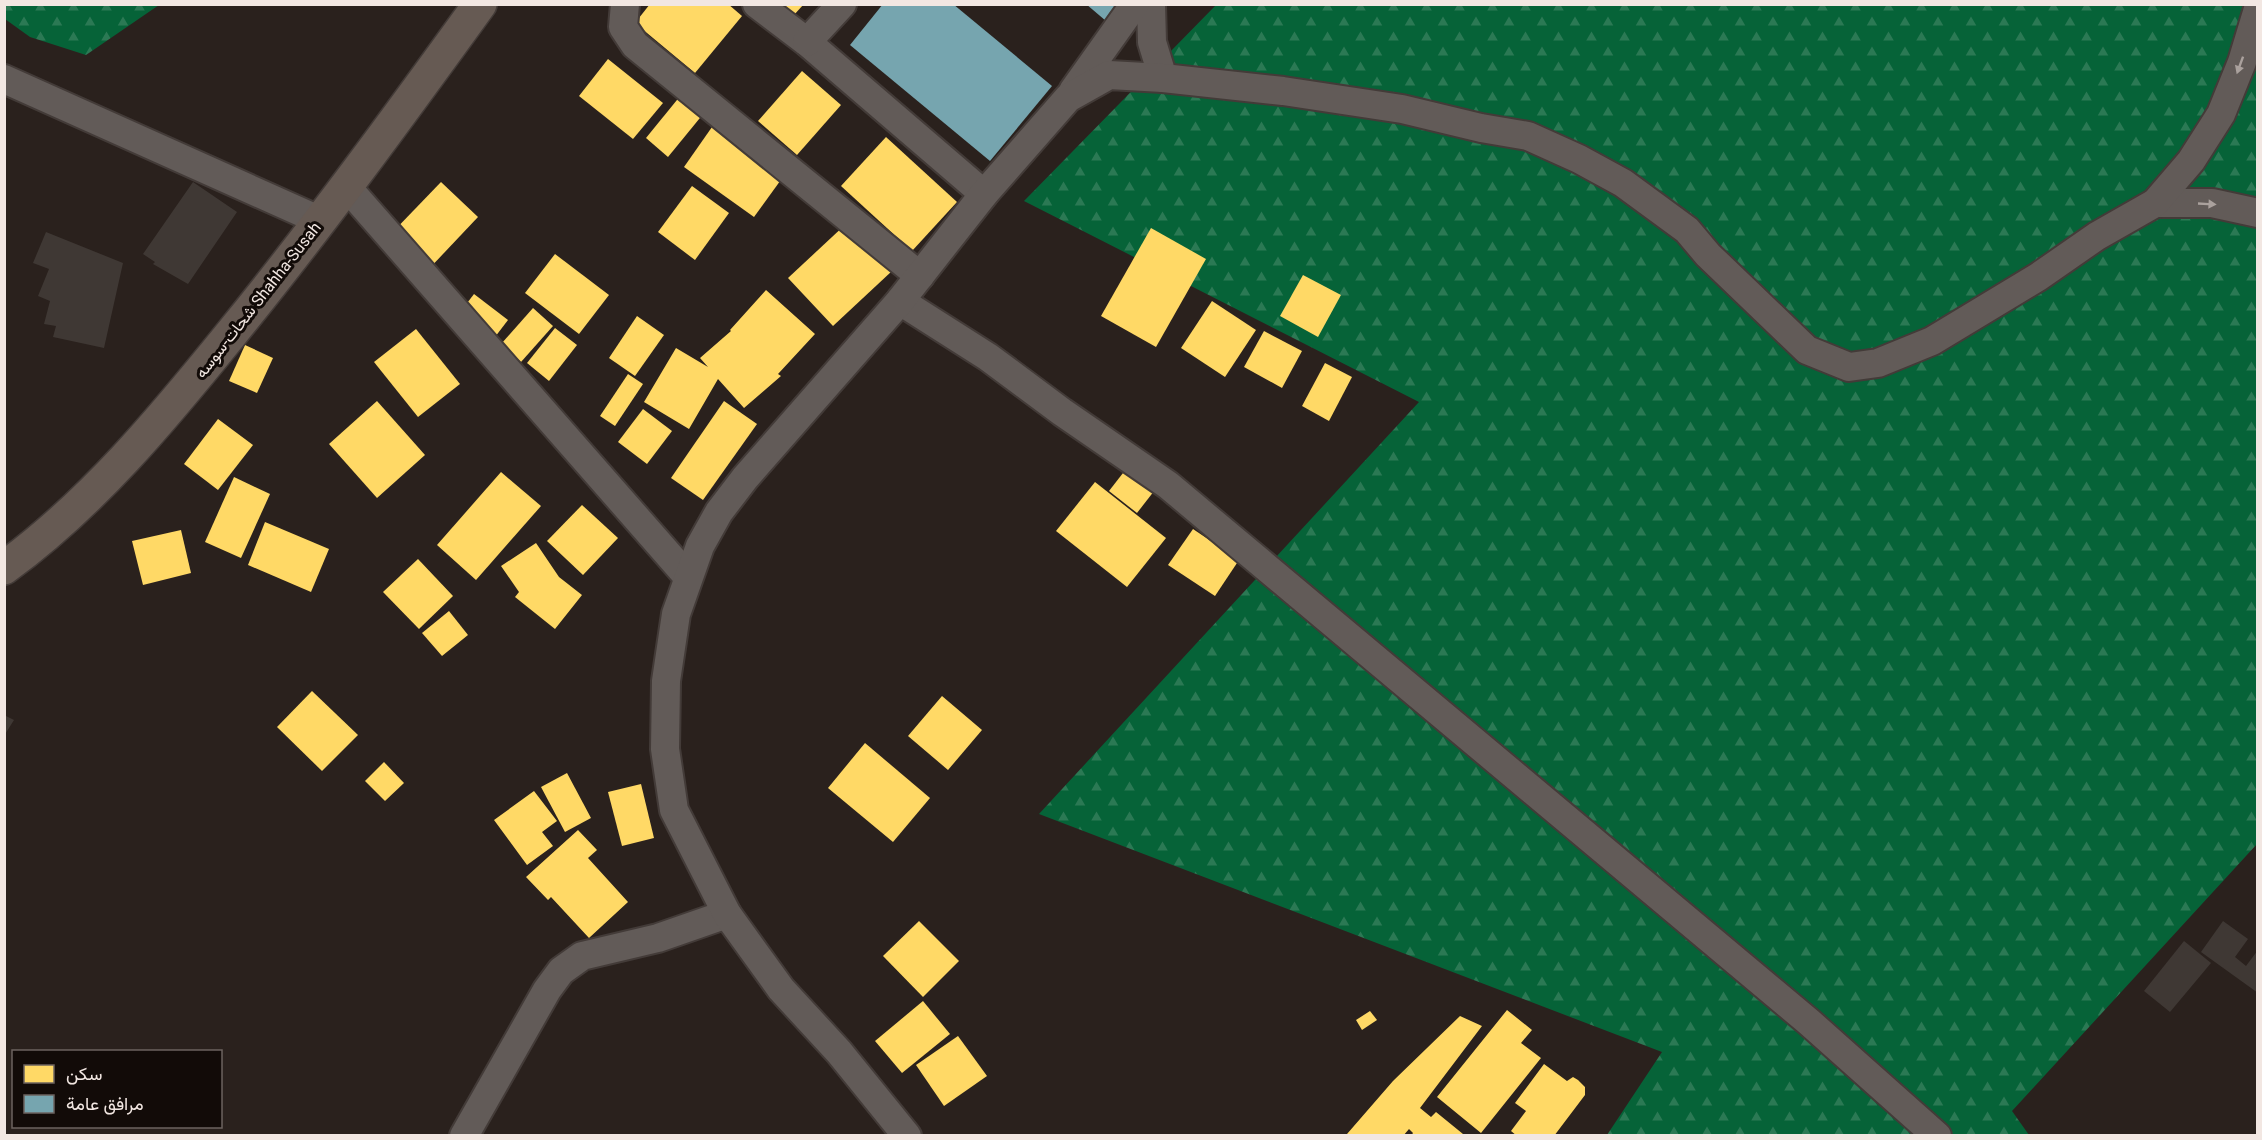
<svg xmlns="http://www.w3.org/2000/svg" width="2262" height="1140" viewBox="0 0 2262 1140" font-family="Roboto,Vazirmatn,sans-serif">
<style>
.forest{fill:url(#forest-firs)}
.homes{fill:#ffd966}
.public{fill:#76a5af}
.building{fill:#3f3834}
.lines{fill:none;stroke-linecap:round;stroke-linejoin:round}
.street-casing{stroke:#433b38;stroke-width:32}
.primary-casing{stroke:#433b38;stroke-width:36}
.street{stroke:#625b58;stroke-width:28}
.primary{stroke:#665a53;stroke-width:33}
.oneway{fill:#aaa19d}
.labels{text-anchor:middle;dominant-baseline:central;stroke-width:6;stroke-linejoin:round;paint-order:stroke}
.street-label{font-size:16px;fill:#f2e7e2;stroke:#120b08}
</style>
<defs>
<pattern id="forest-firs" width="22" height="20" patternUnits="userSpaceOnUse" patternTransform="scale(1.5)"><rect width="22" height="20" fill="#066338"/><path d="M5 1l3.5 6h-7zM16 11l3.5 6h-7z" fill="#2b7954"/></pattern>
</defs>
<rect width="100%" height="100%" fill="#2a211d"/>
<!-- forest -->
<g class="forest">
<path d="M5,4H159V5L86,55L30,37L5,19Z"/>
<path d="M1216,5H2257V844L2012,1111L2029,1135H1607L1662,1052L1039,814L1419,402L1024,201Z"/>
</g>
<!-- homes -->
<g class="homes">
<path d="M650,4H728L742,16L695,73L635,23Z"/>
<path d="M780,4H804L793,16Z"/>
<path d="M608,59L663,103L633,139L579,96Z"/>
<path d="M802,71L841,105L797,155L758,121Z"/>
<path d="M681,95L704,113L668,157L646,138Z"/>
<path d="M712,127L783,177L754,217L684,167Z"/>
<path d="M886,137L957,202L912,251L841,186Z"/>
<path d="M441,182L478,217L426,272L388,237Z"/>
<path d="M692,186L729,213L695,260L658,232Z"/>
<path d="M847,223L892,271L833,326L788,278Z"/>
<path d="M1151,228L1206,259L1156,347L1101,316Z"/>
<path d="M555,254L609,295L579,334L525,293Z"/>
<path d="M1303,275L1341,295L1318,337L1280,316Z"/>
<path d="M766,290L815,334L778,374L781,376L744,408L718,379L689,429L644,402L676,348L708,367L700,358L731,331L730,330Z"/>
<path d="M474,294L508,320L495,337L461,311Z"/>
<path d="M1212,301L1256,330L1225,377L1181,348Z"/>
<path d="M533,308L553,326L521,362L501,344Z"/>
<path d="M637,316L664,335L635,376L609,358Z"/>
<path d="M555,328L577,345L549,381L527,363Z"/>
<path d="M416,329L460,384L418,417L374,362Z"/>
<path d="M1264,331L1302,351L1282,388L1244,367Z"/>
<path d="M245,345L273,358L257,393L229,381Z"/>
<path d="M1325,363L1352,377L1329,421L1302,406Z"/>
<path d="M628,374L643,384L615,426L600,416Z"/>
<path d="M377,401L425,455L377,498L329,444Z"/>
<path d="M724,401L757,424L703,500L671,478Z"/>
<path d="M643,409L672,431L647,464L618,442Z"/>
<path d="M218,419L253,445L218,490L184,464Z"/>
<path d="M1130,464L1158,486L1137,513L1109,491Z"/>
<path d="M501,472L541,506L476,580L437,545Z"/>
<path d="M234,477L270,494L241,558L205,542Z"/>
<path d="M1095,482L1166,538L1127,587L1056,531Z"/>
<path d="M582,505L618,538L583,575L547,541Z"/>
<path d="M265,522L329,549L311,592L248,565Z"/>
<path d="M1193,529L1239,560L1215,596L1168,565Z"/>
<path d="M181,530L191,573L143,585L132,541Z"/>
<path d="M536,543L559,577L582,595L555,629L515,597L519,592L501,566Z"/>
<path d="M418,559L453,596L419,629L383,592Z"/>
<path d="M449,611L468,635L442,656L422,633Z"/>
<path d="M312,691L358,735L322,771L277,727Z"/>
<path d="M942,696L982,730L948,770L908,736Z"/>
<path d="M865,743L930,798L893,842L828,788Z"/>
<path d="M384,762L404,783L385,801L365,781Z"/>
<path d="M567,773L591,818L565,832L541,787Z"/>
<path d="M641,784L654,838L622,846L608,792Z"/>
<path d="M534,791L557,821L542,832L553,846L527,865L494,820Z"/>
<path d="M578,830L597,850L588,858L628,902L589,938L551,897L548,900L526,877Z"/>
<path d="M919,921L959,961L923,997L883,956Z"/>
<path d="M923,1001L950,1034L902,1073L875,1041Z"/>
<path d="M1507,1010L1532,1030L1521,1043L1541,1058L1481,1133L1437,1097Z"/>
<path d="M1370,1011L1377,1020L1362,1030L1356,1020Z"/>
<path d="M1460,1016L1482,1026L1420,1108L1431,1117L1436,1112L1463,1134L1461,1136H1411L1413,1133L1409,1129L1403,1136L1347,1134L1393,1081Z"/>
<path d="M958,1036L987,1076L944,1106L916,1065Z"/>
<path d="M1544,1064L1567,1081L1573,1077L1578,1080L1585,1087V1095L1554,1136H1517L1511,1131L1526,1111L1515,1103Z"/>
</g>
<!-- public -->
<g class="public">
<path d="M883,4H953L1052,86L990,161L850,45Z"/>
<path d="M1086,4H1120L1106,21Z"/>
</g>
<!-- building -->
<g class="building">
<path d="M193,182L237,212L188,284L153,264L155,262L143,254Z"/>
<path d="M46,232L123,263L104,348L53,337L56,326L44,324L50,301L38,296L49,269L33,263Z"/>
<path d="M4,715L14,720L4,736Z"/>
<path d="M2223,921L2248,939L2235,957L2246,966L2258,950V993L2201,952Z"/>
<path d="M2184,941L2211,963L2170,1012L2144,991Z"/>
</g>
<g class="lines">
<!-- street casing -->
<g class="street-casing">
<g id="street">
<path d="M625,4L623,27L635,45L920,276"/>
<path d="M757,4L807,42L984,194"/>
<path d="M1151,4L1152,42L1163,78"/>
<path d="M807,42L842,4"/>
<path d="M4,79L321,221"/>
<path d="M1073,91L1135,4"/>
<path d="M346,186L688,577"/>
<path d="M2155,203H2212L2258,213"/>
<path d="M900,301L988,357L1062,412L1168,485L1809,1022L1937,1136"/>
<path d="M464,1136L547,990L561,971L582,956L658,938L727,914"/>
<path d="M907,1136L839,1052L781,989L727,914L674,810L665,749L666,681L676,614L700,546L719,512L745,478L900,301L984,194L1068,98L1109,75L1163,78L1283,91L1402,109L1481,128L1528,136L1579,159L1623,183L1687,230L1708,255L1807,350L1849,367L1878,363L1932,341L2038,277L2097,236L2155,203L2191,161L2221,114L2242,62L2258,9"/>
</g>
</g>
<!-- primary casing -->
<g class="primary-casing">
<path id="primary" d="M4,568C92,504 163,418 231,334C318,227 399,116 480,4"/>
</g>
<!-- street -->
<use href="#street" class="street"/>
<!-- primary -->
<use href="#primary" class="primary"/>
</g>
<!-- one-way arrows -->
<defs><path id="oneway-solid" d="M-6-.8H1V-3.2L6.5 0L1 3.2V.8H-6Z" transform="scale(1.5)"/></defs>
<g class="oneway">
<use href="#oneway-solid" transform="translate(2240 65) rotate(110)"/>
<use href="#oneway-solid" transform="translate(2207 204) rotate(3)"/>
</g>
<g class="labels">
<!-- street labels -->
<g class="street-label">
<text transform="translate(258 300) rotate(-52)">شحات-سوسه Shahha-Susah</text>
</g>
</g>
<!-- border -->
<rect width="2262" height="1140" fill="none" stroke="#f2e7e2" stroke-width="12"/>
<!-- legend -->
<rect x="12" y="1050" width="210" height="78" fill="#120b08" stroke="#6c635f" stroke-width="1.5"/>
<rect x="24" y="1065" width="30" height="18" fill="#ffd966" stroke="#6c635f" stroke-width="1.5"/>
<text x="66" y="1080" font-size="18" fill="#f2e7e2">سكن</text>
<rect x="24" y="1095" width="30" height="18" fill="#76a5af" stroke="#6c635f" stroke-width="1.5"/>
<text x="66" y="1110" font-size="18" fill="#f2e7e2">مرافق عامة</text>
</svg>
